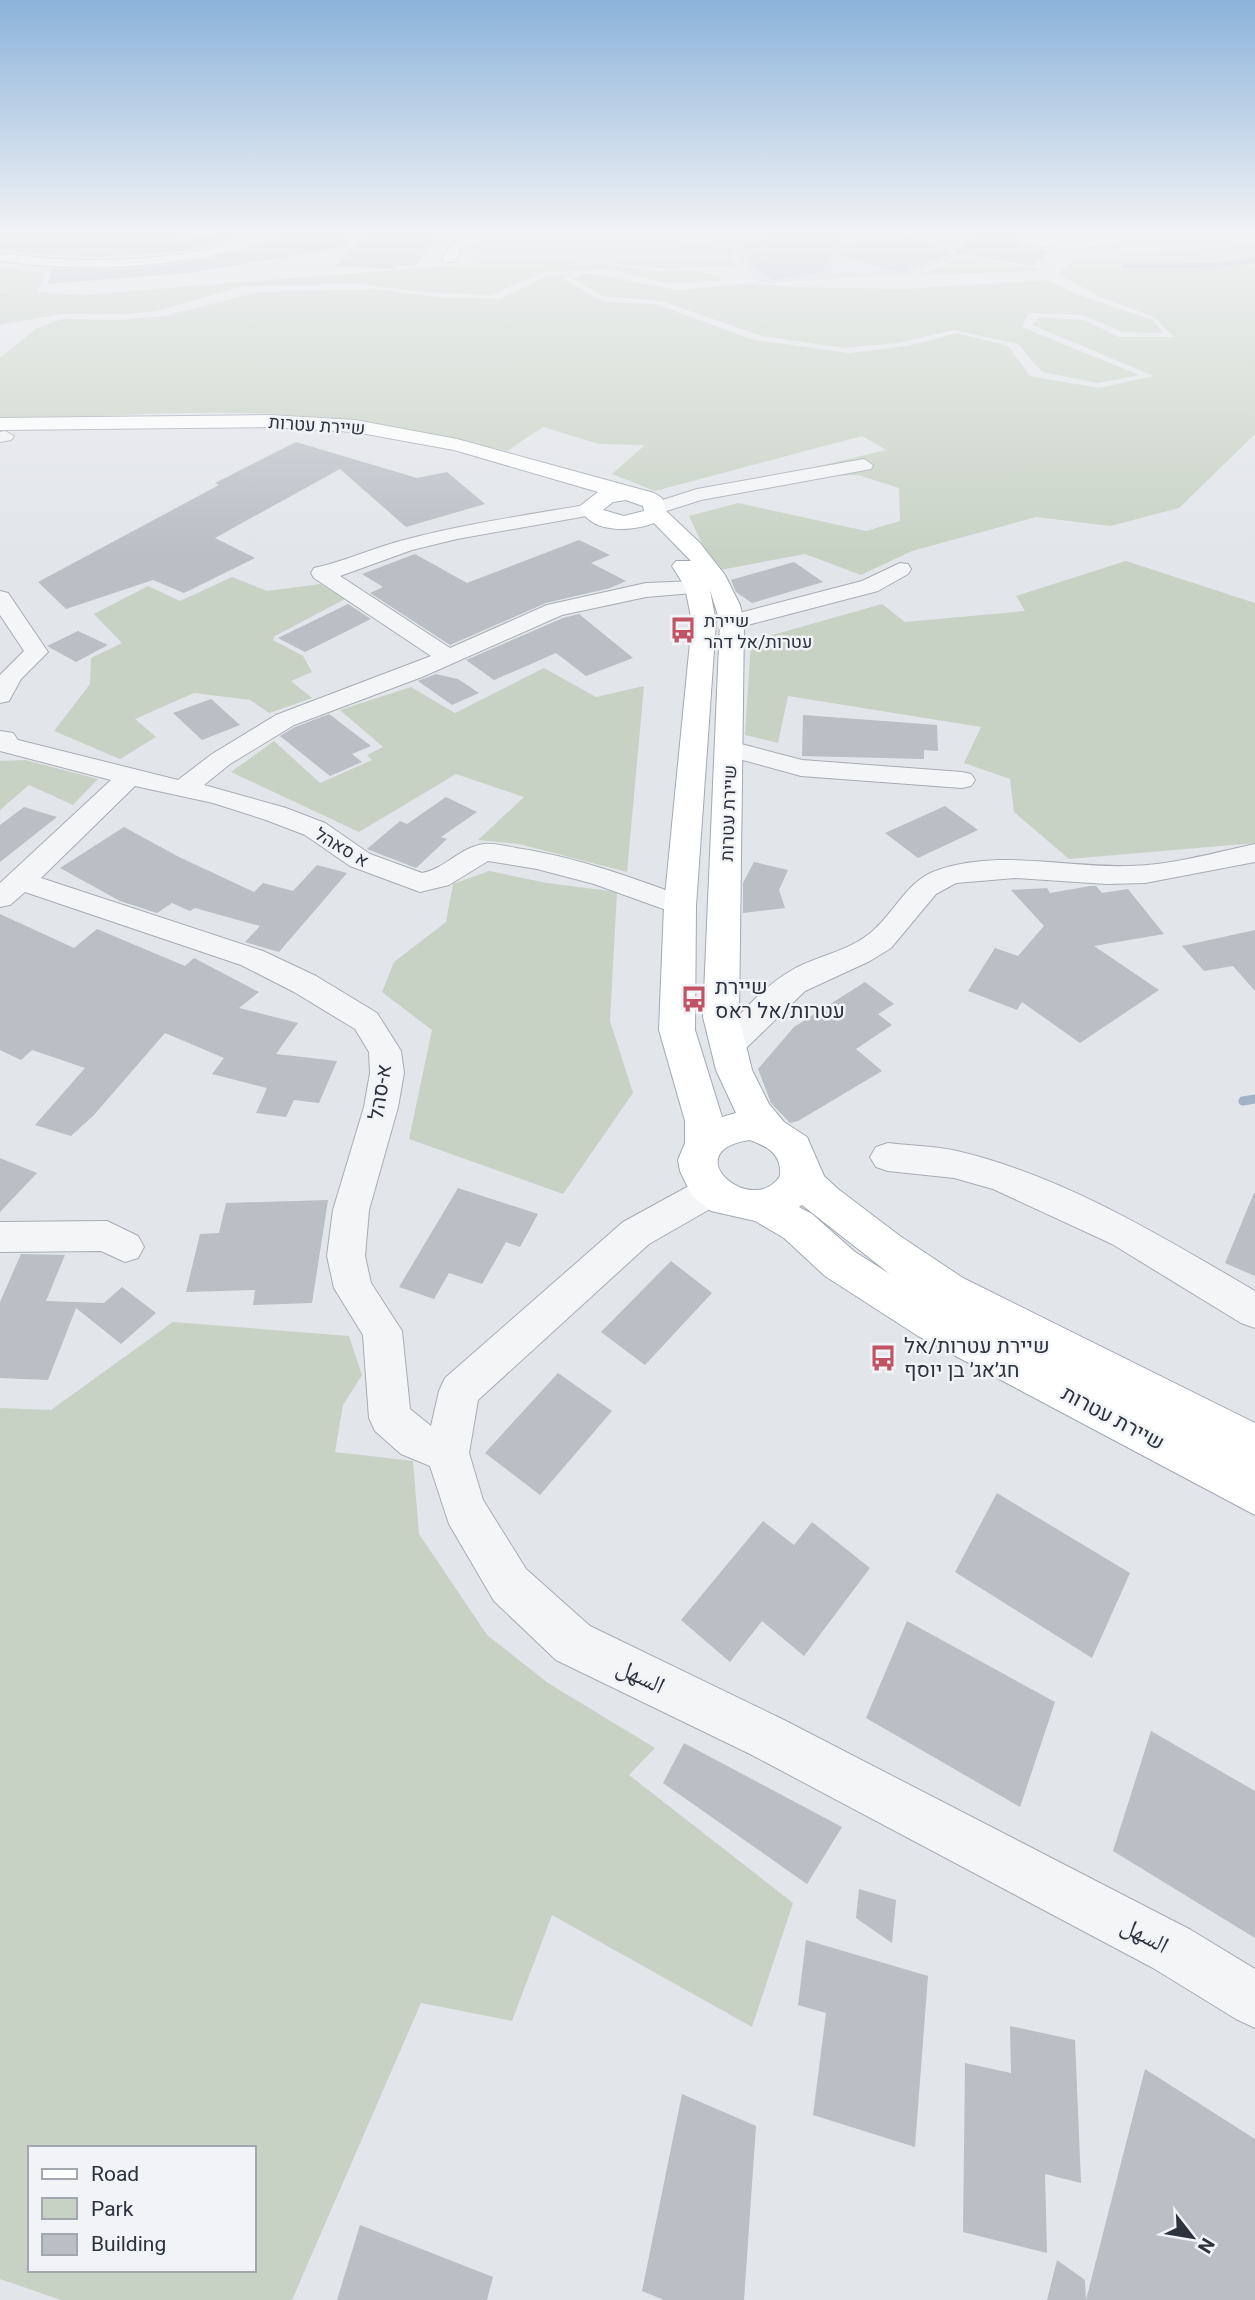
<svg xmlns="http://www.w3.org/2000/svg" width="1255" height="2300" viewBox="0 0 1255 2300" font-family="Roboto,'Noto Naskh Arabic',Heebo,sans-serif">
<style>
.built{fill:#d0d4da}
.green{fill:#c7d2c4;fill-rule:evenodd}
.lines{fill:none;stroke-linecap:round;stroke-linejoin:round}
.stream-far1{stroke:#a1b2c5;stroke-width:4.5}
.stream{stroke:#a1b2c5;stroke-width:9}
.building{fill:#babec5}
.minor-casing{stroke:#a8acb3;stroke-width:2}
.major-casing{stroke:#a2a9b3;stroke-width:2}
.minor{fill:#f4f5f7;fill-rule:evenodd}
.major{fill:#fff;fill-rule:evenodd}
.labels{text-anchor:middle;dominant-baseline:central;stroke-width:5;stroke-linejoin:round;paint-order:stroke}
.far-street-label{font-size:18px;fill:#2c333f;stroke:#f1f3f6}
.far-poi-label{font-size:18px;fill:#2c333f;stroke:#f1f3f6;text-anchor:start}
.poi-label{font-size:21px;fill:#2c333f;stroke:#f1f3f6;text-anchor:start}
.street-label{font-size:21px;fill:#2c333f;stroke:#f1f3f6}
.near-street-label{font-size:24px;fill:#2c333f;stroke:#f1f3f6}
</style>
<rect width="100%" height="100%" fill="#e2e5e9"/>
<!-- built -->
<path class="built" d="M780,232L842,236L849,232H911L959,256L908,275L757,283L728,241Z"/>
<!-- green -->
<g class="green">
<path d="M508,232H598L640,240L728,241L737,265L667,269L578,261L657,271L694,270L720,276L721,281L664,283L613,270L545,272L491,295L422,292L359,284L243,286L157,311L128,314H61L0,325V292H26L0,291V267L45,273L37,292L82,295L480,263L478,254L482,253L464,250Z"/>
<path d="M1255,244V434L1179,508L1110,526L1036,517L912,551L861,575L805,554L715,571L689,516L738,503L866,531L900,521L899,488L858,475L765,479L886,450L862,436L655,491L612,474L645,445L599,444L543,427L507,451C443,437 378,424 313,417C210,407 104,417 0,420V358L37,328L63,319L119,320L165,316L258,292L373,289L439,297L500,299L544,277L574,273L563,279L604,302L656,304L750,339L849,353L908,346L957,333L1008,346L1030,376L1099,388L1154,376L1032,325L1039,317L1084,320L1119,337H1174L1154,317L1098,296L1058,274L1074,259Z"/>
<path d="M963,255L1045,271L918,275L962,258Z"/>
<path d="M585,273L679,290L751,283L794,287L904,289L1048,280L1071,292L1153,320L1163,333L1122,332L1082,315L1029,313L1022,327L1139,375L1098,383L1042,372L1018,344L954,330L898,343L844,348L762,336L661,301L602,296L574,279Z"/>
<path d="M1126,561L1255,603V843L1069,859L1014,812L1010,779L964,763L981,727L788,696L778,743L745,735L751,641L882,604L905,622L1025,611L1016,596Z"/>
<path d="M232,577L267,591L320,584L345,599L275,636L273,640L303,656L312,672L291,681L312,698L269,713L250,700L194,693L135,719L156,737L120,759L54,731L90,684L91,658L122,643L94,614L148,586L180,601Z"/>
<path d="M544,668L596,697L644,686L627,872L519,844L478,840L524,797L456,774L359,832L231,772L274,741L320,783L372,760L367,755L383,747L340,710L411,687L455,713Z"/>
<path d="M25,760L98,779L73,805L29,785L0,810V761Z"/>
<path d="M489,871L547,883L617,892L610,1021L633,1093L563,1194L409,1139L432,1030L382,992L394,962L446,922L453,884Z"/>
<path d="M173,1322L349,1336L362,1375L343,1405L335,1452L413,1461L419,1534L487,1635L548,1683L655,1748L629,1775L793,1903L752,2027L552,1915L512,2021L421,2003L292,2300H61L0,2279V1408L51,1410ZM30,2148H254V2270H30Z"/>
</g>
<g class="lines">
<!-- stream-far1 -->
<path class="stream-far1" d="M1124,266L1218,265L1255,260"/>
<!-- stream -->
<path class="stream" d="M1243,1101L1255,1099"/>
</g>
<!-- building -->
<g class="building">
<path d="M0,232H177V238L215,236L224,232H254L199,248L166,253L99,257L32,254L0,248Z"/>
<path d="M284,232H347L348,246L197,272L48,284L52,269H119L179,264L255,248L273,241Z"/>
<path d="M367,232H442L415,266H396L394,269L336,266Z"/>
<path d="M770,232H846L836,248L907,236L948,255L902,273L833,254L821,273L774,280L755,268L737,241L761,239Z"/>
<path d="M979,232L1021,235L1013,240L1021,247L1052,250L1032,266L955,253Z"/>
<path d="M296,442L417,478L447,472L485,504L406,527L340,469L215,538L255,558L184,593L153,580L66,609L38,582L219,485L215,483Z"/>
<path d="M579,540L610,555L591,563L626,581L610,588L546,603L450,645L370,593L383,587L362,574L415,554L467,583Z"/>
<path d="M794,562L823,582L752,603L736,592L731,580Z"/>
<path d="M348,604L371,619L305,652L278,638Z"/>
<path d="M579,614L633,658L586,676L556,653L494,680L466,660L563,618Z"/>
<path d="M78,631L108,645L76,662L47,646Z"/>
<path d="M436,674L458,679L479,693L452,705L418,681Z"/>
<path d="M211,699L240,725L202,740L173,713Z"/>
<path d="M329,714L371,746L352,754L362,762L330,776L280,736L295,727Z"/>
<path d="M803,715L937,725L938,751L924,750V759L802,756Z"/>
<path d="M446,797L477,812L441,837L447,839L416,868L367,849L400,821L407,824Z"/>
<path d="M945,806L978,830L918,858L885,833Z"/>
<path d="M24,807L57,817L0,862V825Z"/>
<path d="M124,827L179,857L254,892L263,883L293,891L317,865L347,873L279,952L245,942L260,926L195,908L190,911L172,903L157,913L120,901L60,868Z"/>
<path d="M754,862L788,870L779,890L785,908L743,913V883Z"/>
<path d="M1090,886H1096L1102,893L1128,889L1164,934L1094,946L1159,990L1080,1043L1022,1002L1017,1010L968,991L995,948L1018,956L1044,926L1011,890L1047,888L1050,893Z"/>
<path d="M0,914L74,948L97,929L185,966L194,958L259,992L239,1008L298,1023L276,1054L337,1061L319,1103L294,1100L286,1117L256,1113L267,1088L212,1074L224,1058L165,1033L94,1115L71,1136L35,1125L85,1068L32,1050L21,1060L0,1050Z"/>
<path d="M1255,930V991L1233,966L1204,971L1182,946Z"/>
<path d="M865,982L894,1004L878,1014L892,1025L856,1049L882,1071L798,1121L790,1123L771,1103L758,1069L794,1027Z"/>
<path d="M0,1158L37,1173L0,1212Z"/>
<path d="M458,1188L538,1214L520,1247L506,1242L482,1284L449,1273L434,1299L399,1287Z"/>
<path d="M1254,1193H1255V1276L1225,1263Z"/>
<path d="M328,1200L312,1303L253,1305L255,1290L186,1292L200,1234L219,1233L226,1203Z"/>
<path d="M21,1254L65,1255L46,1301L104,1303L122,1287L156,1313L121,1344L76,1308L48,1380L0,1378V1302Z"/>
<path d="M671,1261L712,1293L645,1365L601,1332Z"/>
<path d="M558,1373L612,1411L540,1495L485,1453Z"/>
<path d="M997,1493L1130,1573L1092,1658L955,1572Z"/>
<path d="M763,1521L794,1545L812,1522L870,1568L804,1656L762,1621L730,1662L681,1620Z"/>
<path d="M907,1621L1055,1702L1020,1807L866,1718Z"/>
<path d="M1151,1731L1255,1791V1938L1113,1851Z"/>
<path d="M684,1743L842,1827L807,1884L663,1783Z"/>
<path d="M859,1889L896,1900L892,1943L856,1918Z"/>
<path d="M806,1940L928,1976L915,2147L813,2115L826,2013L798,2005Z"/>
<path d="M1010,2026L1075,2040L1081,2183L1045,2174L1047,2253L963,2232L965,2063L1011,2073Z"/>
<path d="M1145,2069L1255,2139V2300H1086Z"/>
<path d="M682,2094L756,2126L744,2300H664L642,2291Z"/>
<path d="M360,2225L493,2277L487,2300H337Z"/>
<path d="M1057,2260L1085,2280L1086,2300H1047Z"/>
</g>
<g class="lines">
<!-- minor casing -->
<g class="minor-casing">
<g id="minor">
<path d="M263,232H281C270,242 251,246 237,250C160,269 78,272 0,261V253C84,265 183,264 263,232Z"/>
<path d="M483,232H502L461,250L454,262H444L442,259L451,244Z"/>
<path d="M616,232L695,235L767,232L761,236L695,243L622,236Z"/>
<path d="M1145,232H1186L1180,236L1075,249L1022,245L1015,241L1022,237L1075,241Z"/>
<path d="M5,431L14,436L11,440L0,442V432Z"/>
<path d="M864,459L873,465L871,469L701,500L657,514L650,512L647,508L650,504L697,489Z"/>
<path d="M591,504L598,506L601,510L598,514L457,539L412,550L340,576L450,648L547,605L646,583L697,581L705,582L708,587L705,592L646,597L562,615L422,677L294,725L230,764L204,785L286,808L325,823L370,854L422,873C445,869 460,847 484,844C494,843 506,846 516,848C577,857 633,878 690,899L695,906L690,913L680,915L594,884L537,869L488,861L449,885L420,892L350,866L305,835L266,820L213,803L135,786L41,878L263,951L316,976L377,1013L401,1051L404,1073L398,1107L369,1210L365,1256L371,1283L402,1331L410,1409L431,1426L439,1391L445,1378L623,1222L698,1181L711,1177L724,1181L729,1191L724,1201L649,1244L478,1400L469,1453L483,1500L526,1569L590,1626L784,1720L1191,1930L1255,1969V2028L1236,2019L1153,1968L750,1754L556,1660L494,1601L449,1524L430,1466L401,1454L375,1431L369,1418L363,1335L334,1288L327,1256L333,1210L364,1107L370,1073L369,1052L355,1029L294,992L241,965L25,892L10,905L0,907V883L111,780L0,751V731L13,733L18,740L178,780L212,754L276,715L431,656L314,578L311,573L314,568C342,562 371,549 400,541C463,524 527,515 591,504Z"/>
<path d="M900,563L908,564L911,569L908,574L878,591L732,629L724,627L721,622L724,617L862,581Z"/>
<path d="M0,591L8,593L48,652L21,679L9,701L0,703V675L24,651L0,615Z"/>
<path d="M730,741L802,760L962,772L971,774L975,780L971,786L962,788L801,776L721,754L717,749L721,744Z"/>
<path d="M1255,844V862L1145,883L1107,884L1015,878L956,883L936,894L891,948L870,961L805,991L740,1054L728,1058L716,1054L712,1046L716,1038C741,1015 762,987 792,970C817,956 846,952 869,934C895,914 905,881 938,870C1000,849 1066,868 1129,866C1172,865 1214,853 1255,844Z"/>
<path d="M888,1143C911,1146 935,1146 957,1151C1064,1176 1161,1236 1255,1291V1328L1241,1323L1112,1244L993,1189L954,1178L888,1171L876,1167L870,1157L876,1147Z"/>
<path d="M107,1221L138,1236L144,1247L138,1258L125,1262L101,1251L0,1252V1222Z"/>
</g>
</g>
<!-- major casing -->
<g class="major-casing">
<path id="major" d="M269,415L355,420L457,439L654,493L662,498L666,511L700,543L725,575L740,605L744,622L739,1017L752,1070L769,1104L784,1122L807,1137L824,1176L838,1189L900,1236L963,1278L1255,1423V1515L918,1336L825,1276L784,1238L755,1221L711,1211L692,1196L680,1171L678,1160L685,1143V1121L659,1030L664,906L692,622L685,587L672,566L676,561H691L654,523C632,532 588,534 580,506L598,492L454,450L355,432L269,427L0,430V418ZM626,500L643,506L644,511L624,516L603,510L613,502ZM710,590L720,622L703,1017L716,1070L736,1113L722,1117L695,1030L696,906L716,622ZM750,1140C769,1147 782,1155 780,1176C752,1219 674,1151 750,1140ZM802,1205L890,1274L855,1252L812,1214L799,1207Z"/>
</g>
<!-- minor -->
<use href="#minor" class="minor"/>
<!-- major -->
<use href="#major" class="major"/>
</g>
<!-- sky -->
<linearGradient id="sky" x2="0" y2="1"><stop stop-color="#8bb3da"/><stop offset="0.42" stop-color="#f2f3f5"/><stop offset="1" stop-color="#f2f3f5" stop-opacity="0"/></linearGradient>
<rect width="1255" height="554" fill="url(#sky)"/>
<!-- icons -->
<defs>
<g id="bus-bare" transform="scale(2.1)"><path d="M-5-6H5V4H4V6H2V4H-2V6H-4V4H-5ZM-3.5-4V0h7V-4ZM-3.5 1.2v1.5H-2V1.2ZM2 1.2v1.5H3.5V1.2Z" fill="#c05464" stroke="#f1f3f6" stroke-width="2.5" paint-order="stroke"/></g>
</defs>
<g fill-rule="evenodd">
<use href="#bus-bare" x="683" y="630"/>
<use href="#bus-bare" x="694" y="999"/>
<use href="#bus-bare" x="883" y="1358"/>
</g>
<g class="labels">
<!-- far-street labels -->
<g class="far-street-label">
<text transform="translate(317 425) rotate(4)">שיירת עטרות</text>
<text transform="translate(728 813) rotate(-88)">שיירת עטרות</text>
<text transform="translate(342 847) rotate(31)">א סאהל</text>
</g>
<!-- far-poi labels -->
<g class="far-poi-label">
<text x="704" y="620">שיירת<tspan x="704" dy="21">עטרות/אל דהר</tspan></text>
</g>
<!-- poi labels -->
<g class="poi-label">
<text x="715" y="987">שיירת<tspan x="715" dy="24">עטרות/אל ראס</tspan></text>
<text x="904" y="1346">שיירת עטרות/אל<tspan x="904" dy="24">חג׳אג׳ בן יוסף</tspan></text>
</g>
<!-- street labels -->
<g class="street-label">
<text transform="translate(380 1092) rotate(-81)">א-סהל</text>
<text transform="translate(1113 1418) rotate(28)">שיירת עטרות</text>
</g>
<!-- near-street labels -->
<g class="near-street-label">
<text transform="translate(641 1676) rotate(26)">السهل</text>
<text transform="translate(1145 1935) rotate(28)">السهل</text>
</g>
</g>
<!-- legend -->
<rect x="28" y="2146" width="228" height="126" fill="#f1f3f6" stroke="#a2a6ad" stroke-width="2"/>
<rect x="42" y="2169" width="35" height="10" fill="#ffffff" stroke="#a2a6ad" stroke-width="2"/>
<text x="91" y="2181" font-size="21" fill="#2c333f">Road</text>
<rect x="42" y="2198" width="35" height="21" fill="#c7d2c4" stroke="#a2a6ad" stroke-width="2"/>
<text x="91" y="2216" font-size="21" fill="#2c333f">Park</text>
<rect x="42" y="2234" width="35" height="21" fill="#babec5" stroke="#a2a6ad" stroke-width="2"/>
<text x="91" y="2251" font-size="21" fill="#2c333f">Building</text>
<!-- north arrow -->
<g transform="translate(1192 2237) rotate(121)" stroke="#f1f3f6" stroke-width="5" paint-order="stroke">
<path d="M0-5L12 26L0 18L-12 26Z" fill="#2c333f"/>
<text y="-10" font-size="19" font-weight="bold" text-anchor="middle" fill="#2c333f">N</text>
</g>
</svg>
